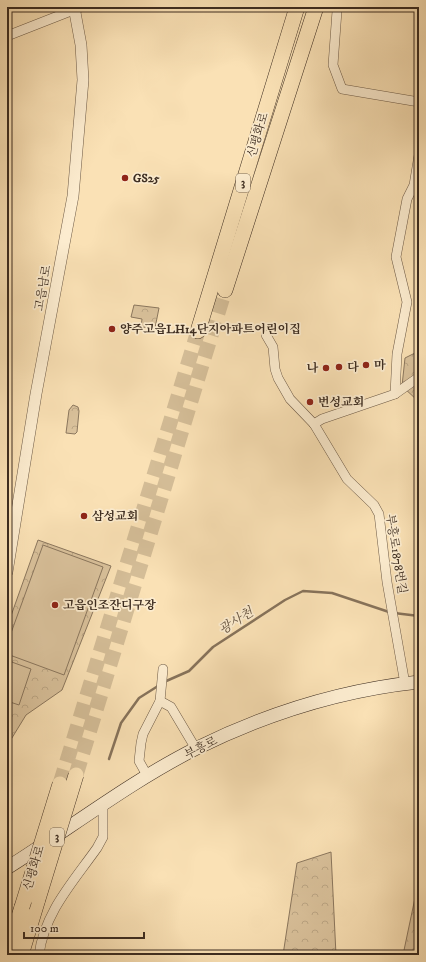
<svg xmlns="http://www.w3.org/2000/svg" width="426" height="962" viewBox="0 0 426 962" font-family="'IM FELL DW Pica','Noto Serif KR',serif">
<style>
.forest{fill:url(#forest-crowns);stroke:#8b775e}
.garden{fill:#dac29c;stroke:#8b775e}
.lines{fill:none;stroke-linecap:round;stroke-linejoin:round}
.stream{stroke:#87735b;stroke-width:2.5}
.trunk-tunnel{stroke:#d4bd97;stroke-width:15;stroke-dasharray:15 8;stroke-linecap:butt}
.minor-casing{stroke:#6c5945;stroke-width:10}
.tertiary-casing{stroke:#6c5945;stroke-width:12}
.secondary-casing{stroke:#3c2c20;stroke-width:14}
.trunk-casing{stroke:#3c2c20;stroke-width:16}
.minor{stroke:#fceccf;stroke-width:9}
.tertiary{stroke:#fceccf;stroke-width:11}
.secondary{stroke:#fceccf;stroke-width:13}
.trunk{stroke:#fae1b5;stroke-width:15}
.trunk-bridge-casing{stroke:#3c2c20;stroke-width:16;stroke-linecap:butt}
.trunk-bridge{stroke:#fae1b5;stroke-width:15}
.poi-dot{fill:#8f2418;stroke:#fceccf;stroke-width:1.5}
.labels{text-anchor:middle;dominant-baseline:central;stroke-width:3.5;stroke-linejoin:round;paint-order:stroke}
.shield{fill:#fceccf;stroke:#766654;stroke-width:1}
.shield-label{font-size:11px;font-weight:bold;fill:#3c2c20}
.street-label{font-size:12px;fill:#3c2c20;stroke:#fceccf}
.poi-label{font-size:12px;font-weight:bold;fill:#3c2c20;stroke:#fceccf;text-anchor:start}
.water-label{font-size:13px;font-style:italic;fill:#62503d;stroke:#fceccf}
</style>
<defs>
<pattern id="forest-crowns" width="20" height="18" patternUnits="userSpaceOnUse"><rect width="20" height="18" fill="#dac29c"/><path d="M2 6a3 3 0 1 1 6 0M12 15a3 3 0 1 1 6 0" fill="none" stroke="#bca786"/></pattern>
</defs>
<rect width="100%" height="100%" fill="#fae1b5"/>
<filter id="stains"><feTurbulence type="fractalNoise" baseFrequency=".005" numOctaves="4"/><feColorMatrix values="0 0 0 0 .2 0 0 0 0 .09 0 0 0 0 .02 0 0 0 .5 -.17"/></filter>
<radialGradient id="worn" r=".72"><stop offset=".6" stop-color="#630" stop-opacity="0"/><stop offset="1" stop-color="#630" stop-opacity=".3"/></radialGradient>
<!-- forest -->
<g class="forest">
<path d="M134,305L159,308L155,328L141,327L142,319L131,317Z"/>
<path d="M419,351V402L402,386L405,358Z"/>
<path d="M73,405L78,407L79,411L77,432L75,434L66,433L69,410Z"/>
<path d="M38,540L111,566L62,690L26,715L7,746V627Z"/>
<path d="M331,852L336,955H283L297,863Z"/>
<path d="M419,879V955H403Z"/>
</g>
<!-- garden -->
<g class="garden">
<path d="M43,545L103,567L64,675L7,654V644Z"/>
<path d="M9,661L31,669L19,705L7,701V667Z"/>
</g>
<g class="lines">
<!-- stream -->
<g class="stream">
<path d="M394,613L419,616"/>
<path d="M164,682L189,671L213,647L285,600L303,591L332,593L389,612"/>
<path d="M109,759L121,723L139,698L158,686"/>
</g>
<!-- trunk-tunnel -->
<g class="trunk-tunnel">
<path d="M76,775L225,290"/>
<path d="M60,784L198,331"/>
</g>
<!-- minor casing -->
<g class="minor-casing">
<g id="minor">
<path d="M335,7L337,11L333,65L342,89L419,102"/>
<path d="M7,36L81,7"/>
<path d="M266,335L273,347L275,369L278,378L290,399L314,424L347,479L374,505L379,514L387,582L405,684"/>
<path d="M395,394L397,354L407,302L396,257L407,199L414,185L419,155"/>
<path d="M314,424L322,419L395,394L419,377"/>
<path d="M160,701L171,707L196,749"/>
<path d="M148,777L139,761L141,743L143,734L160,701L163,669"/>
<path d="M39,955C44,913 73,882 97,848L103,837V805"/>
</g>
</g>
<!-- tertiary casing -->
<g class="tertiary-casing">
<path id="tertiary" d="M7,572L36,394L73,196L83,80L81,45L74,7"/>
</g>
<!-- secondary casing -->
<g class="secondary-casing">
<path id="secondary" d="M7,868C69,829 131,781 197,748C266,714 342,690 419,682"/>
</g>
<!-- trunk casing -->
<g class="trunk-casing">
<g id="trunk">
<path d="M225,290L316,7"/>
<path d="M198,331L297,7"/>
<path d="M7,953L22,907"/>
<path d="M21,955L38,899"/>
</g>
</g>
<!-- minor -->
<use href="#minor" class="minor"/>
<!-- tertiary -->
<use href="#tertiary" class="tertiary"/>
<!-- secondary -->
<use href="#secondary" class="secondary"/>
<!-- trunk -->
<use href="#trunk" class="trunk"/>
<!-- trunk-bridge casing -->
<g class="trunk-bridge-casing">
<g id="trunk-bridge">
<path d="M38,899L76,775"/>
<path d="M22,907L60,784"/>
</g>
</g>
<!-- trunk-bridge -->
<use href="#trunk-bridge" class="trunk-bridge"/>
</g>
<!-- markers -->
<g class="poi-dot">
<circle cx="125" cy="178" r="4"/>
<circle cx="112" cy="329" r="4"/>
<circle cx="366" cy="365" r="4"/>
<circle cx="339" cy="367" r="4"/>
<circle cx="326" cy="368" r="4"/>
<circle cx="310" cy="402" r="4"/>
<circle cx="84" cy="516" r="4"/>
<circle cx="55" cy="605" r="4"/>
</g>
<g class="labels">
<!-- shield labels -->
<g class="shield">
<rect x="236" y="174" width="14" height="18" rx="3"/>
<rect x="50" y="828" width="14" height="18" rx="3"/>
</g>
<g class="shield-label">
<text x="243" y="183">3</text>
<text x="57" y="837">3</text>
</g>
<!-- street labels -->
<g class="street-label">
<text transform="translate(258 135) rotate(-73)">신평화로</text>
<text transform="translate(43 288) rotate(-80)">고읍남로</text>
<text transform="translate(396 554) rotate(81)">부흥로1878번길</text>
<text transform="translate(201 748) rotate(-27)">부흥로</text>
<text transform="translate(34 868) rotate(-73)">신평화로</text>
</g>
<!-- poi labels -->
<g class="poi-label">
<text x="133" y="178">GS25</text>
<text x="120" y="329">양주고읍LH14단지아파트어린이집</text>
<text x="374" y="365">마</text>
<text x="347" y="367">다</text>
<text x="318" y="368" text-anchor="end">나</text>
<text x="318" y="402">번성교회</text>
<text x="92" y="516">삼성교회</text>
<text x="63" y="605">고읍인조잔디구장</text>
</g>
<!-- water labels -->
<g class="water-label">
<text transform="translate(236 621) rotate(-32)">광사천</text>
</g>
</g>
<!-- margin -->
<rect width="426" height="962" fill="none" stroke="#fae1b5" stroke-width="24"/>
<rect x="8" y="8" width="410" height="946" fill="none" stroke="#3c2c20" stroke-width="2"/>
<rect x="12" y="12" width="402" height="938" fill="none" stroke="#3c2c20"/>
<!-- scale -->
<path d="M24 932v6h120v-6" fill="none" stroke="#3c2c20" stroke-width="2"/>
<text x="30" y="932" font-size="12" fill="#3c2c20" stroke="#fceccf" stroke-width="3" paint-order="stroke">100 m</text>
<rect width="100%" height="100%" filter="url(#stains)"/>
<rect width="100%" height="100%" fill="url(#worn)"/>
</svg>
